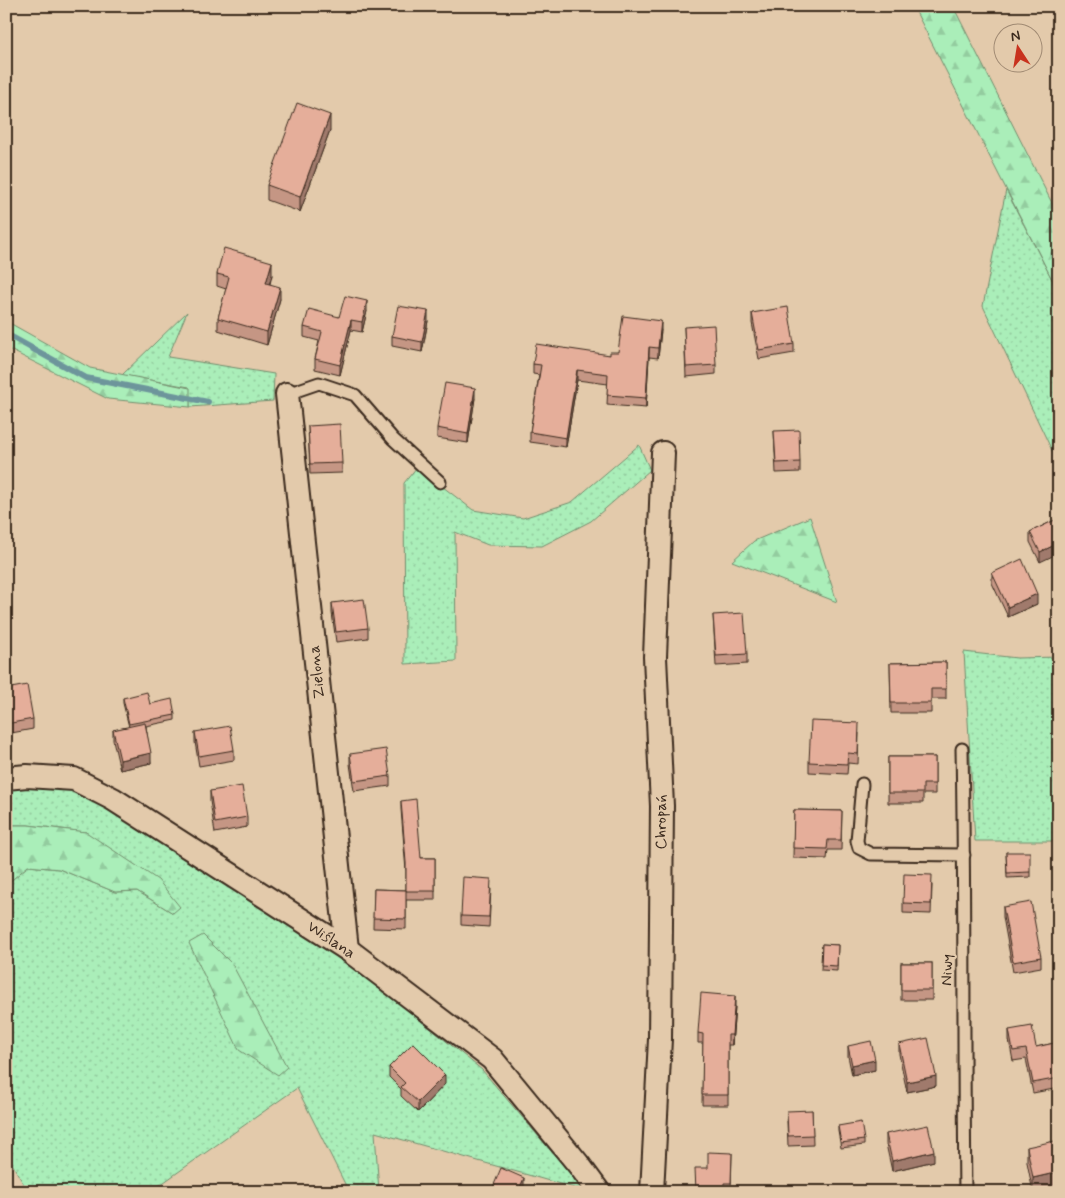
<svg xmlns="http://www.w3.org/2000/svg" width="1065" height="1198" viewBox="0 0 1065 1198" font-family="Mynerve,sans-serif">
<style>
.grass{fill:url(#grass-dots);stroke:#728c6c}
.forest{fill:url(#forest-firs);stroke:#728c6c}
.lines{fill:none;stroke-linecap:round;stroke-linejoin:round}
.stream{stroke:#6d959b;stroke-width:6}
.lane-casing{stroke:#3b2a1e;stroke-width:15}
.street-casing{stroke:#3b2a1e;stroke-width:26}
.lane{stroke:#e3caab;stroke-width:11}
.street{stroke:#e3caab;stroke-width:22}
.wall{fill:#c59684;stroke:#3b2a1e}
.shaded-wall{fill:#a07a6c;stroke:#3b2a1e}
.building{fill:#e5ae9a;stroke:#3b2a1e}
.labels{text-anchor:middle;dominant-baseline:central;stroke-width:4;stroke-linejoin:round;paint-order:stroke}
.street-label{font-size:16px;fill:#3b2a1e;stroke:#e3caab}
</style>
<defs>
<pattern id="grass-dots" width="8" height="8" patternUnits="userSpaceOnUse" patternTransform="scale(1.25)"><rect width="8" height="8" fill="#aaeeb9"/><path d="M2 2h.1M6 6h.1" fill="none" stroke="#93cc9f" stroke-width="1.8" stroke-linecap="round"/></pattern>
<pattern id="forest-firs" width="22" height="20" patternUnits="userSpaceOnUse" patternTransform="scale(1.25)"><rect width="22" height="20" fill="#aaeeb9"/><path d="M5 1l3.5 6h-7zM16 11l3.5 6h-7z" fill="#93cc9f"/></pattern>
</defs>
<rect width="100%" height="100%" fill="#e3caab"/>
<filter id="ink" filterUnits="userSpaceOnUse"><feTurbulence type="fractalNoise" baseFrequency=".02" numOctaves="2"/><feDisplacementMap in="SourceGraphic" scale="10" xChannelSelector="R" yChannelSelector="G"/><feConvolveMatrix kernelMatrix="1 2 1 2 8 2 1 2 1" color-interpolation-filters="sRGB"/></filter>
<g filter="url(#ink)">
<!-- grass -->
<g class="grass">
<path d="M1006,190L1059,293V460L1057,461L983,306Z"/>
<path d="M187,312L168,357L274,374L273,401L190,407L189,387L122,375Z"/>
<path d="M639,445L650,470L591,521L542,546L488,545L455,532L456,661L405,664L404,483L417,467L473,510L523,518L572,502Z"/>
<path d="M964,652L1017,658L1059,657V841H975Z"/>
<path d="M6,787H73L348,962L482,1070L585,1191L375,1132L379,1192H349L297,1088L150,1192H28L6,1153V885L28,866L59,869L115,892L137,891L173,913L86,832L28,825H6Z"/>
</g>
<!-- forest -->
<g class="forest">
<path d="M913,6H953L1059,217V293Z"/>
<path d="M6,321L90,368L190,388V407L108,399L6,348Z"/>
<path d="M810,517L837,602L732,561L754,541Z"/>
<path d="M6,825H28L86,832L158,880L180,907L173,913L137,891L115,892L59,869L28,866L6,885Z"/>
<path d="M203,935L232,964L287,1067L278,1075L239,1050L189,943Z"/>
</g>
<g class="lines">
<!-- stream -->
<path class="stream" d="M6,334L86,378L208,402"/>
<!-- lane casing -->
<g class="lane-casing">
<g id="lane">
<path d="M287,394L319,383L355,395L393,439L440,482"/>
<path d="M962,749C965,896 963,1044 965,1192"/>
<path d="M862,784L857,841L859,848L871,854L964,855"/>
</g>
</g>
<!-- street casing -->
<g class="street-casing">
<g id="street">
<path d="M287,394L347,949"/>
<path d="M6,778L27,776L74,779L113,799L347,949L492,1059L579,1165L599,1192"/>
<path d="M652,1192L660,1039L662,806L655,657L663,453"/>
</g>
</g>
<!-- lane -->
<use href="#lane" class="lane"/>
<!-- street -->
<use href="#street" class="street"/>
</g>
<!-- wall -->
<g class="wall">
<path d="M330,130L300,212L267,200V185Z"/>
<path d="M217,274L272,275L270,284L280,299L267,345L218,330V318L226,289L217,286Z"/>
<path d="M367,311L362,332L351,330L340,375L315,369V359L319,341L304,337V327L339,317Z"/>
<path d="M752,313L794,344V353L759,359L752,323Z"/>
<path d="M428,321L422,352L392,346V336Z"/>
<path d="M684,327L716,365V374L686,377Z"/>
<path d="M661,330L658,358L649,357L646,408L607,405L608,384L577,380L566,447L530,442V432L539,375L533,374V364L610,355L618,352Z"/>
<path d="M475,398L468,443L437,438V428Z"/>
<path d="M308,426L342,463V473L310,474Z"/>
<path d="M774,431L800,462V472L776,473Z"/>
<path d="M1055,520L1040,562L1030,542V532Z"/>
<path d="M992,573L1037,604L1008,617L992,583Z"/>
<path d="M332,603L368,628V638L336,642L332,613Z"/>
<path d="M713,615L747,654V664L716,666Z"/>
<path d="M946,662V699H931V713H891L890,663Z"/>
<path d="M6,689L33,719V729L6,734Z"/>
<path d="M123,698L150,704L175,715V720L146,726L151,763L120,770L113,740V730L129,727L123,703Z"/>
<path d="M195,732L234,750V760L199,766L195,742Z"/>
<path d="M859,733L858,764L848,763L847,774L809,772V762Z"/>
<path d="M350,754L390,776V786L354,791L350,764Z"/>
<path d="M888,757H935V794H923V803H888Z"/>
<path d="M210,791L247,817V827L215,833L210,801Z"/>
<path d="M401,801L421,858H435V900H406V929L373,928L374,889L406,890V871L401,809Z"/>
<path d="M794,810L842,811L841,850H828L827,859L793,858Z"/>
<path d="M1006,852L1030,872V877L1007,878Z"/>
<path d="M932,885L931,914L903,913V903Z"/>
<path d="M491,888L489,927L461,925V916Z"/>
<path d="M1003,907L1041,957V967L1013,972L1003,917Z"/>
<path d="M822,944L838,945L837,971L821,970Z"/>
<rect x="901" y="963" width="31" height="37"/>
<path d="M735,1006L732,1045H728V1105H702L703,1043H698V1033Z"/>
<path d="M1009,1030L1036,1047L1059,1042V1088L1033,1093L1026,1059L1013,1061L1009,1040Z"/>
<path d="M899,1044L936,1086L907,1092L899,1054Z"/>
<path d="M848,1046L875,1070L852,1075L848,1056Z"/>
<path d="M389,1067L445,1084L418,1112L401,1096V1089L389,1077Z"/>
<path d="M812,1110L813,1145L788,1146L787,1121Z"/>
<path d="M838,1126L864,1140V1145L841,1148L838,1131Z"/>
<path d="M886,1134L934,1161L892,1171L886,1144Z"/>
<path d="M1027,1147L1059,1187L1033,1192L1027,1162Z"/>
<path d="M732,1153L731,1192H695Z"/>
</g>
<!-- shaded-wall -->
<g class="shaded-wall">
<path d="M330,115V130L300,212V197Z"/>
<path d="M272,262V275L266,295V283Z"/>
<path d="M280,287V299L267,345V332Z"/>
<path d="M367,301V311L362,332V322Z"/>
<path d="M428,311V321L422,352V342Z"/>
<path d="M351,320V330L340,375V365Z"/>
<path d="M661,321V330L658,358V348Z"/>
<path d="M649,347V357L646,408V398Z"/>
<path d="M577,370V380L566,447V438Z"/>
<path d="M475,388V398L468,443V434Z"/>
<path d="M1059,543V553L1040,562V552Z"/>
<path d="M1037,594V604L1008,617V607Z"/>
<path d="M151,753V763L120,770V760Z"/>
<path d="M735,996V1006L732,1045V1035Z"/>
<path d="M875,1060V1070L852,1075V1065Z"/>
<path d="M445,1075V1084L418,1112V1102Z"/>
<path d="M936,1076V1086L907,1092V1082Z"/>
<path d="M934,1151V1161L892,1171V1161Z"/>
<path d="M1059,1172V1187L1033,1192V1178Z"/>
<path d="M524,1178V1188L522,1192H518Z"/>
</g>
<!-- building -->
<g class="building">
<path d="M297,103L330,115L300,197L267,185Z"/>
<path d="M224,248L272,262L266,283L280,287L267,332L218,318L229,277L217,274Z"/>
<path d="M345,296L367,301L362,322L351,320L340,365L315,359L322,332L304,327L309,309L339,317Z"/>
<path d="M398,306L428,311L422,342L392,336Z"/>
<path d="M788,307L794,344L759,350L752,313Z"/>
<path d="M623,316L661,321L658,348L649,347L646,398L607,395L608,374L577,370L566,438L530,432L541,365L533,364L536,344L610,355V352H618Z"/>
<path d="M714,325L716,365L686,367L684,327Z"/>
<path d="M445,383L475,388L468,434L437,428Z"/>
<path d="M340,424L342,463L310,464L308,426Z"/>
<path d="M799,430L800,462L776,463L774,431Z"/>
<path d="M1055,520L1059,527V543L1040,552L1030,532Z"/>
<path d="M1022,559L1037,594L1008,607L992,573Z"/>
<path d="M364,599L368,628L336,632L332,603Z"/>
<path d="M744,613L747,654L716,656L713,615Z"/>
<path d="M946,662V689H931V703H891L890,663Z"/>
<path d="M27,685L33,719L6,724V689Z"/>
<path d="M147,692L150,704L172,699L175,715L129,724L123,698Z"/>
<path d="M811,721L859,723L858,754L848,753L847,764L809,762Z"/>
<path d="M145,723L151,753L120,760L113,730Z"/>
<path d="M230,726L234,750L199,756L195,732Z"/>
<path d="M386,749L390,776L354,781L350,754Z"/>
<path d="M888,757H935V784H923V793H888Z"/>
<path d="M242,786L247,817L215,823L210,791Z"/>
<path d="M416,799L421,858H435V891H406V863L401,801Z"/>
<path d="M794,810L842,811L841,840H828L827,849L793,848Z"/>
<path d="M1006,852H1030V872L1007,873Z"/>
<path d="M904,874L932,875L931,904L903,903Z"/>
<path d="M463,877L491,879L489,917L461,916Z"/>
<path d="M374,889L406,890V919L373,918Z"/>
<path d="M1031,902L1041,957L1013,962L1003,907Z"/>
<path d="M822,944L838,945L837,966L821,965Z"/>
<rect x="901" y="963" width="31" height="27"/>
<path d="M701,993L735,996L732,1035H728V1095H702L703,1034L698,1033Z"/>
<path d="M1032,1026L1036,1047L1059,1042V1078L1033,1083L1026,1049L1013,1051L1009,1030Z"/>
<path d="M928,1038L936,1076L907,1082L899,1044Z"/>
<path d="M871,1041L875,1060L852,1065L848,1046Z"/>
<path d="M413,1043L445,1075L418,1102L401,1087L405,1083L389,1067Z"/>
<path d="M812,1110L813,1135L788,1136L787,1111Z"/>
<path d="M861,1122L864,1140L841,1143L838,1126Z"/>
<path d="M928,1125L934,1151L892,1161L886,1134Z"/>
<path d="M1059,1140V1172L1033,1178L1027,1147Z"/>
<path d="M708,1152L732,1153L731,1183H724V1192H696L695,1168H708Z"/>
<path d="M501,1168L524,1178L518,1192H491Z"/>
</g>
</g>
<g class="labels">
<!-- street labels -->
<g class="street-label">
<text transform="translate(317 672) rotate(-96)">Zielona</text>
<text transform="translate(661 822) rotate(-90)">Chropań</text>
<text transform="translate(331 940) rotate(34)">Wiślana</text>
<text transform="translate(947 970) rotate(-89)">Niwy</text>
</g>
</g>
<!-- margin -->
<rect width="1065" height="1198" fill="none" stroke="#e3caab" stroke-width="25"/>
<rect x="12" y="12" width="1040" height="1173" fill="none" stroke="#3b2a1e" stroke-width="2" filter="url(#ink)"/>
<!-- north arrow -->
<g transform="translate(1018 48) rotate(348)"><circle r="24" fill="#e3caab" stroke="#a08a73"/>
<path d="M0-4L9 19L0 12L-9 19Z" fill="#c8321e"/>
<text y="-8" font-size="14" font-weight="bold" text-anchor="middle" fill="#3b2a1e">N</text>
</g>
</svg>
